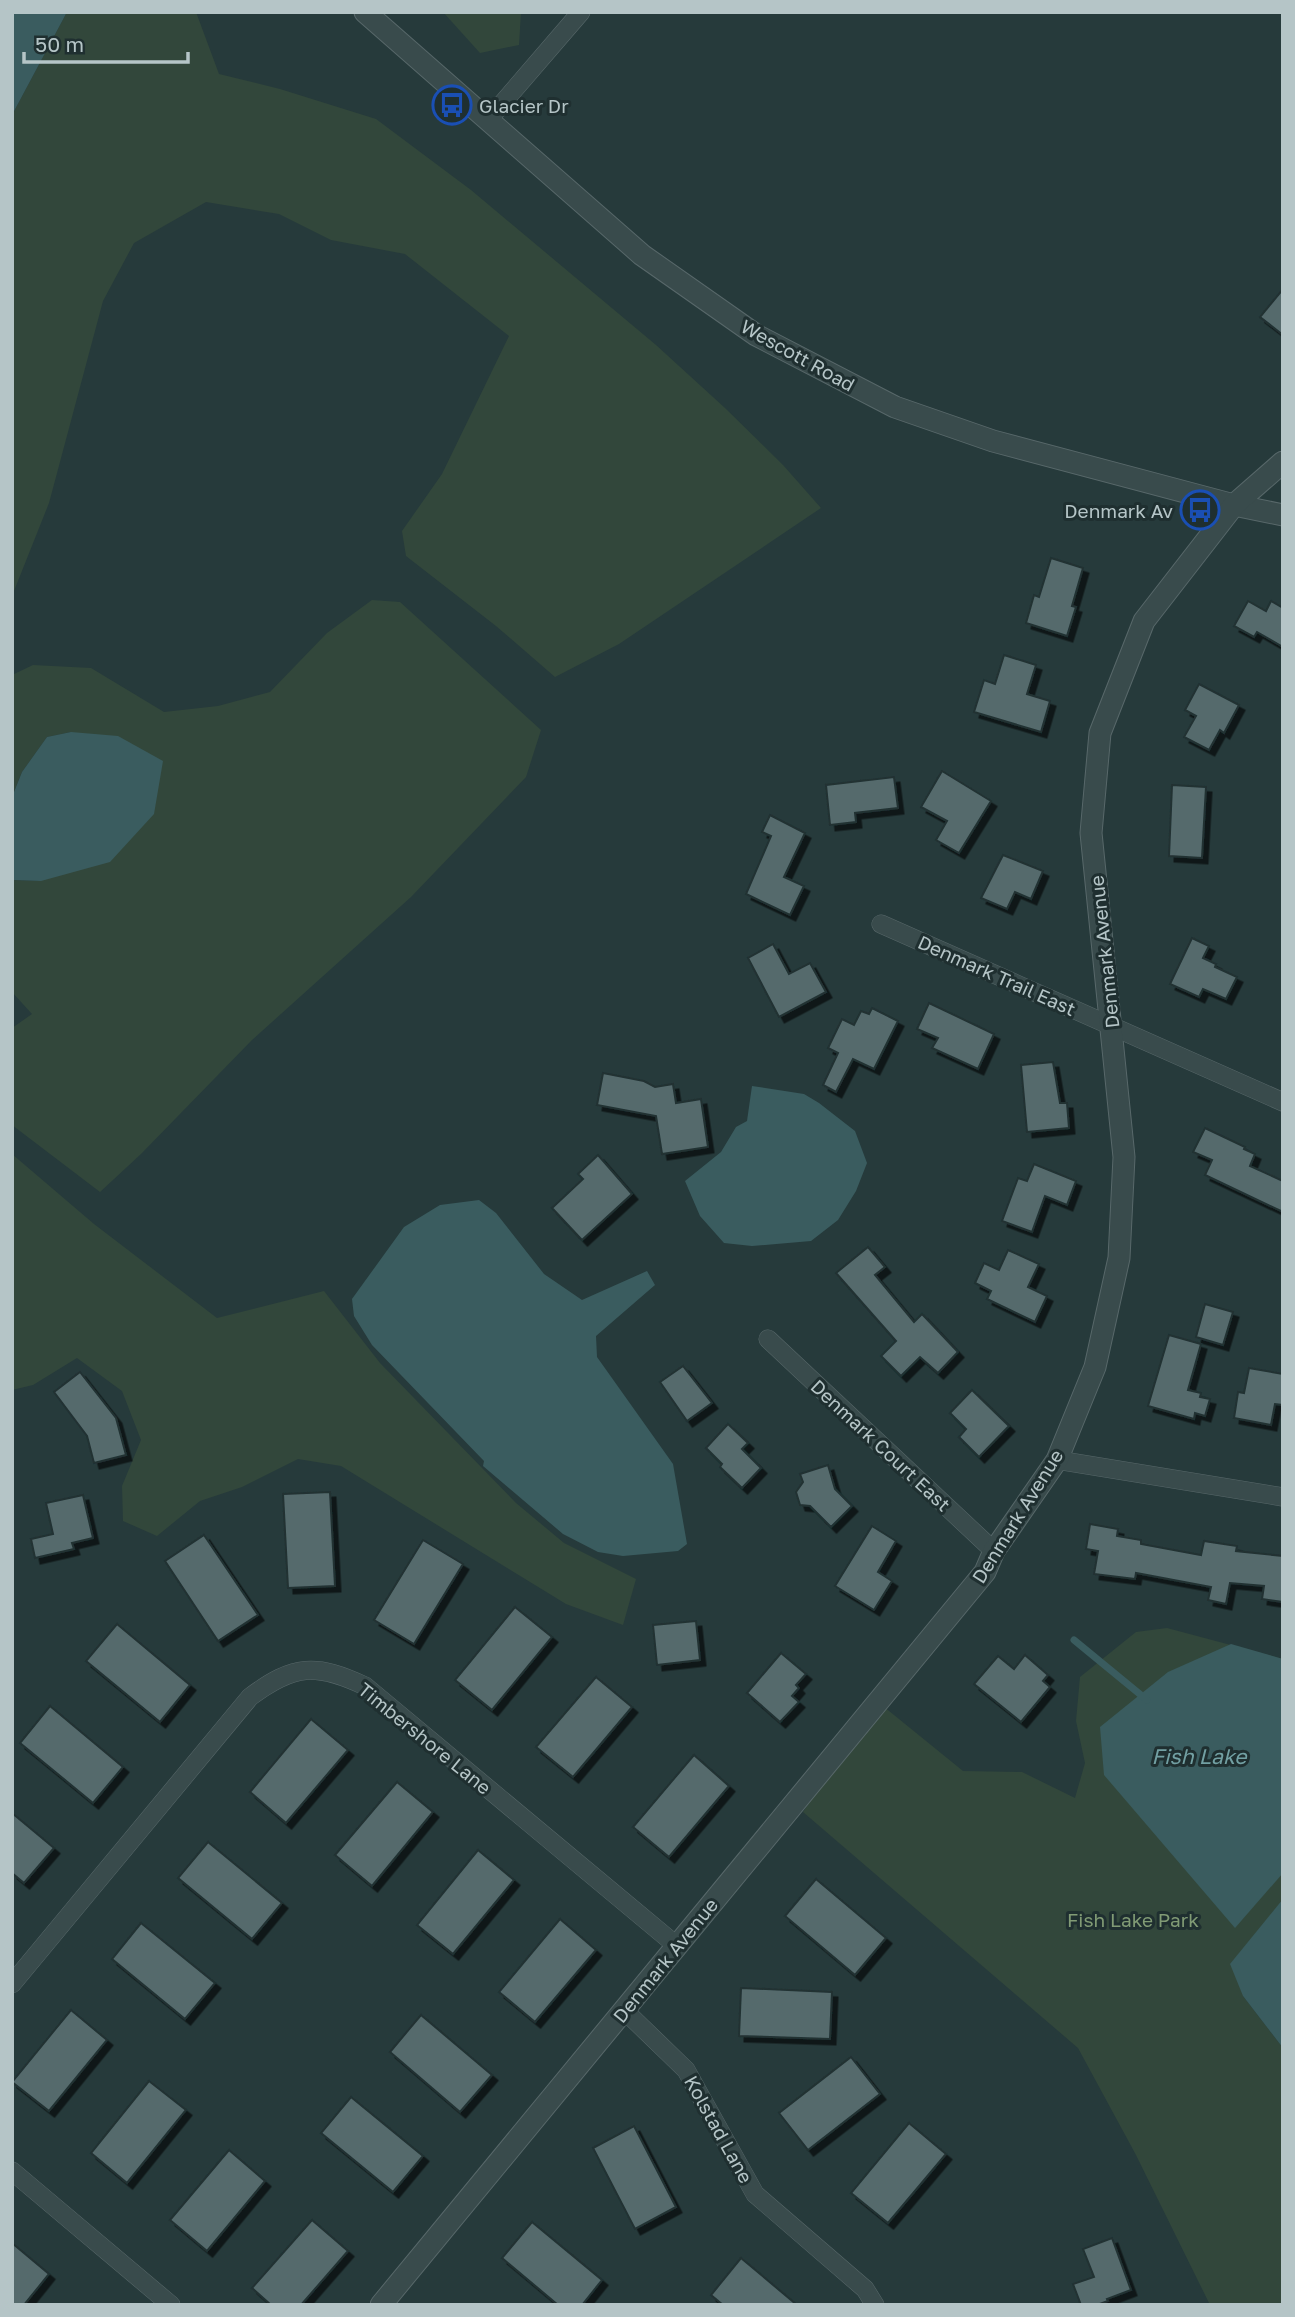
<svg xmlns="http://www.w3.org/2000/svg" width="1295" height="2317" viewBox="0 0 1295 2317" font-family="'Golos Text',sans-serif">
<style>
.green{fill:#32473b}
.water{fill:#3a5c5f}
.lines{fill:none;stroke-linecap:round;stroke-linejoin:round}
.stream{stroke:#3a5c5f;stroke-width:7}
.building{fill:#546a6c;stroke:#213133;stroke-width:2;filter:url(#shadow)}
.minor-casing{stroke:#58686a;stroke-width:19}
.tertiary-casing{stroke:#58686a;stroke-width:23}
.minor{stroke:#394b4c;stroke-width:18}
.tertiary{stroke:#394b4c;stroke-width:21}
.labels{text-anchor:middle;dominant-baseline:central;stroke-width:6;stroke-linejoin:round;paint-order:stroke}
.poi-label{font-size:19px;fill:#b5c5c7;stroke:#1f2f30;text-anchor:start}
.street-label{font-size:19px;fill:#b5c5c7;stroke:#1f2f30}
.park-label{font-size:19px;fill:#819b75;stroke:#1f2f30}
.water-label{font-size:21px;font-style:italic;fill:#72a0a3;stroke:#1f2f30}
</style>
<defs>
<filter id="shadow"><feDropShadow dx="5.5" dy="5.5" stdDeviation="0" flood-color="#0009"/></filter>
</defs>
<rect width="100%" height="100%" fill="#263a3b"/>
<!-- green -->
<g class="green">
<path d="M67,12H196L219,74L280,89L376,119L471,190L656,345L725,408L783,465L821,508L619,644L555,677L496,626L406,556L402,531L442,474L509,336L405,254L331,240L279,214L206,202L134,243L103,301L49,503L12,596V115Z"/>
<path d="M443,12H521L519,45L480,53Z"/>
<path d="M372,600L400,602L541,730L526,777L411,897L252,1040L141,1154L100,1192L12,1125V1028L32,1014L12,992V880L41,881L71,732L47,737L22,772L12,797V675L33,665L91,668L164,712L218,706L270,692L327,633Z"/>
<path d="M12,1154L94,1224L217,1318L324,1291L380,1363L516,1503L564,1543L636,1579L623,1625L566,1604L341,1466L298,1459L242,1487L200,1501L157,1536L123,1521L122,1486L141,1440L122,1391L77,1358L33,1385L12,1390Z"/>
<path d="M1167,1628L1283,1659V1927L1243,1996L1283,2048V2174L1281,2177L1283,2179V2305H1210L1136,2155L1078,2048L803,1812L878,1702L963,1771L1022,1772L1075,1798L1085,1763L1076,1721L1080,1677L1136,1632Z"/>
</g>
<!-- water -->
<g class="water">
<path d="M12,12H67L12,115Z"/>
<path d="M71,732L118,736L163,761L154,814L110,862L41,881L13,880L12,797L22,772L47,737Z"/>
<path d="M752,1086L804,1094L819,1103L855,1131L867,1163L856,1191L838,1220L811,1241L752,1246L724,1243L700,1216L685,1181L721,1152L736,1127L747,1121Z"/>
<path d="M479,1200L496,1213L544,1274L582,1300L647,1271L655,1285L596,1336L597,1357L673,1464L687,1544L678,1551L623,1556L598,1552L563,1534L483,1466L484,1461L372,1345L354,1316L352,1299L404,1227L440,1205Z"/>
<path d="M1231,1644L1283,1659V1873L1235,1928L1104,1775L1100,1727L1168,1672Z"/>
<path d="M1283,1899V2048L1243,1996L1230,1964Z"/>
</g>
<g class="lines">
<!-- stream -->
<path class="stream" d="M1074,1640L1147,1700"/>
</g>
<!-- building -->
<g class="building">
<path d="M1283,289V335L1260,317Z"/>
<path d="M1051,558L1083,568L1072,606L1076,607L1067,636L1026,623L1034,595L1039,597Z"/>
<path d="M1248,601L1266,611L1271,601L1283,608V647L1257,632L1254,637L1234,626Z"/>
<path d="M1004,655L1036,665L1027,694L1050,701L1041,732L974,712L984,680L995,684Z"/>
<path d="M1199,684L1239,705L1224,733L1220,730L1209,750L1184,737L1196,716L1185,710Z"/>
<path d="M942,771L991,801L959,853L936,840L947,821L921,807Z"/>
<path d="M894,777L898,808L855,813L856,822L830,825L826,785Z"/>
<path d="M1172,785L1206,787L1202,858L1169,856Z"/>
<path d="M770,815L805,833L784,877L804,886L790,915L746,894L771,836L762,832Z"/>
<path d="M1003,855L1043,871L1031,899L1015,892L1007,909L981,898Z"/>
<path d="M1192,938L1209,946L1203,958L1216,964L1215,967L1237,977L1226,999L1203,989L1199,997L1170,984Z"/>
<path d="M773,944L789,974L810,963L826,992L779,1017L748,958Z"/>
<path d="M929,1003L994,1034L978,1069L932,1048L938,1038L917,1029Z"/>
<path d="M872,1008L898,1021L874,1069L853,1059L836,1092L823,1085L838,1053L828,1048L842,1019L854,1025L861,1011L869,1014Z"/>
<path d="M1053,1062L1060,1103H1067L1069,1128L1027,1132L1021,1065Z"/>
<path d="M603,1073L644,1081L655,1087L673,1084L676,1103L701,1099L708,1147L662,1154L656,1116L597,1105Z"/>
<path d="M1205,1128L1245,1147L1244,1149L1255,1154L1250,1166L1283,1181V1212L1205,1175L1212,1160L1193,1152Z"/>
<path d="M598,1155L632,1194L582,1240L552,1208L583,1179L578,1174Z"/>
<path d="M1034,1164L1076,1181L1067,1205L1045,1196L1032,1232L1002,1221L1018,1178L1027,1181Z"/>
<path d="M868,1247L885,1267L875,1275L914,1322L922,1314L958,1352L938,1373L920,1357L901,1376L881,1356L896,1341L836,1273Z"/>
<path d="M1008,1250L1039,1264L1028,1287L1047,1296L1035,1322L987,1299L991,1291L975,1283L984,1263L999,1270Z"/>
<path d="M1205,1304L1233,1312L1223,1345L1196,1337Z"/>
<path d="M1169,1335L1201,1344L1188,1390L1201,1393L1200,1397L1210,1399L1205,1416L1195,1413L1194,1419L1148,1406Z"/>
<path d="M683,1366L712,1403L687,1421L660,1382Z"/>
<path d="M1249,1368L1283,1374V1405L1275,1404L1271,1425L1234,1418L1238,1392L1244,1393Z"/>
<path d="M80,1372L116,1418L126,1455L94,1463L87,1436L54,1392Z"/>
<path d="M972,1390L1009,1426L979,1457L959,1437L966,1429L950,1413Z"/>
<path d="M728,1424L748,1443L742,1449L761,1468L742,1488L720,1467L722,1464L706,1448Z"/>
<path d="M828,1465L835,1489L852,1506L831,1527L810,1506L800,1505L796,1492L803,1482L800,1474Z"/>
<path d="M330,1492L335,1586L288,1588L283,1494Z"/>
<path d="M83,1495L93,1538L72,1543L74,1549L35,1558L31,1539L53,1534L46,1503Z"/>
<path d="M1090,1524L1118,1529L1117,1536L1141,1540V1544L1201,1555L1204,1541L1237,1546L1236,1551L1283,1556V1602L1262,1599L1264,1586L1230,1583L1226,1604L1208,1600L1211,1587L1136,1573L1135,1579L1094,1574L1098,1551L1086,1549Z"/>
<path d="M872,1526L896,1541L878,1572L892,1581L874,1610L835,1586Z"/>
<path d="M204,1535L258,1615L218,1641L165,1561Z"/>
<path d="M423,1540L463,1564L414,1644L374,1620Z"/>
<path d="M515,1607L552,1637L492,1710L455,1680Z"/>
<path d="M696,1621L700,1660L657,1665L653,1625Z"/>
<path d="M117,1624L190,1685L160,1722L86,1661Z"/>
<path d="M781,1653L806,1674L796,1685L799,1688L792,1696L799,1702L780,1722L747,1693Z"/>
<path d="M1025,1655L1048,1675L1043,1681L1050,1687L1021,1722L974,1684L998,1656L1014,1669Z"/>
<path d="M596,1677L632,1707L573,1777L536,1747Z"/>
<path d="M50,1706L123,1767L93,1803L20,1743Z"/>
<path d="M311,1719L348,1750L286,1823L250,1792Z"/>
<path d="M694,1755L729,1786L669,1857L633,1827Z"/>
<path d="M397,1782L433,1812L372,1886L335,1855Z"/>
<path d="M12,1813L54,1848L24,1883L12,1873Z"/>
<path d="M208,1842L282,1903L252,1939L178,1878Z"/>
<path d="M478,1850L514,1880L453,1954L417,1925Z"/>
<path d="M816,1879L886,1938L855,1975L785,1916Z"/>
<path d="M560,1919L596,1950L535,2022L499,1992Z"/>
<path d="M141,1923L215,1983L185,2019L112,1959Z"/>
<path d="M741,1988L832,1992L830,2039L739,2036Z"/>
<path d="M71,2010L107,2040L49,2111L12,2082Z"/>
<path d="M421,2015L492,2075L460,2112L390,2052Z"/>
<path d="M851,2057L880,2094L808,2150L779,2113Z"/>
<path d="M149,2081L186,2110L127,2183L91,2153Z"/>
<path d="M351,2097L423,2156L393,2192L321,2133Z"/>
<path d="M909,2123L946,2154L888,2223L851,2193Z"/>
<path d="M634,2126L676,2207L635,2229L593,2148Z"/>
<path d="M229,2150L265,2181L207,2251L170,2220Z"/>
<path d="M312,2220L348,2251L301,2305H271L252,2288Z"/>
<path d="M532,2222L602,2280L582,2305H558L502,2258Z"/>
<path d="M1112,2238L1131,2290L1107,2299L1108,2301L1097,2305H1081L1073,2284L1094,2277L1083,2249Z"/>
<path d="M12,2243L49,2274L24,2305H12Z"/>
<path d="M741,2258L797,2305H723L711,2295Z"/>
</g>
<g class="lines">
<!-- minor casing -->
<g class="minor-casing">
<g id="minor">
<path d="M488,120L581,12"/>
<path d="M881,924L1283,1102"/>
<path d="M768,1339L994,1551"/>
<path d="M1057,1460L1283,1497"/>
<path d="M12,1984L250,1697C294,1664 316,1663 365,1686L677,1946"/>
<path d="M624,2010L686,2070L755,2194L865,2289L875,2305"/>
<path d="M12,2171L171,2305"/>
</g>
</g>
<!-- tertiary casing -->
<g class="tertiary-casing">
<g id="tertiary">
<path d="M365,12L642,255L756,335L895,407L993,441L1234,505L1283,515"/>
<path d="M381,2305L985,1572L994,1551L1057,1460L1095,1367L1119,1258L1124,1157L1091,833L1100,733L1144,621L1234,505L1283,462"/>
</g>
</g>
<!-- minor -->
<use href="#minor" class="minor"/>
<!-- tertiary -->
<use href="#tertiary" class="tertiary"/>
</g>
<!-- icons -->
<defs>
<g id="bus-ring" transform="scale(2.0125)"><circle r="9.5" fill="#1f2f30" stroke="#1a4fb4" stroke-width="1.5"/><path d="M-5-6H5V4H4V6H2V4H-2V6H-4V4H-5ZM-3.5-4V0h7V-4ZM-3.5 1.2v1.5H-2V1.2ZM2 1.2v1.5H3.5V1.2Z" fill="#1a4fb4"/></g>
</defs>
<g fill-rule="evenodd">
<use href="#bus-ring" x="452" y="105"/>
<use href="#bus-ring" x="1200" y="510"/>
</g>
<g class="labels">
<!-- poi labels -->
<g class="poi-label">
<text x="479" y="105">Glacier Dr</text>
<text x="1173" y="510" text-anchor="end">Denmark Av</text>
</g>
<!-- street labels -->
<g class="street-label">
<text transform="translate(798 355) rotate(29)">Wescott Road</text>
<text transform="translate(1104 952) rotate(-96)">Denmark Avenue</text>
<text transform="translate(997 975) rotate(24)">Denmark Trail East</text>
<text transform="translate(881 1445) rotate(43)">Denmark Court East</text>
<text transform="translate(1017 1516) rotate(-58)">Denmark Avenue</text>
<text transform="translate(425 1738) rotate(39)">Timbershore Lane</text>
<text transform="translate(665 1960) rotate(-51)">Denmark Avenue</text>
<text transform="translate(719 2129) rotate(61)">Kolstad Lane</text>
</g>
<!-- park labels -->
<g class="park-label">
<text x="1133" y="1919">Fish Lake Park</text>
</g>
<!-- water labels -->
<g class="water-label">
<text x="1199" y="1756">Fish Lake</text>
</g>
</g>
<!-- border -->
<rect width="1295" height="2317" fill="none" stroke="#b5c5c7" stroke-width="28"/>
<!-- scale -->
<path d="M24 52v10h164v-10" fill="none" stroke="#b5c5c7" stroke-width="3.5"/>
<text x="35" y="52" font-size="21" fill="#b5c5c7" stroke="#1f2f30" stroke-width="5" paint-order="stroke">50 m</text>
</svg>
